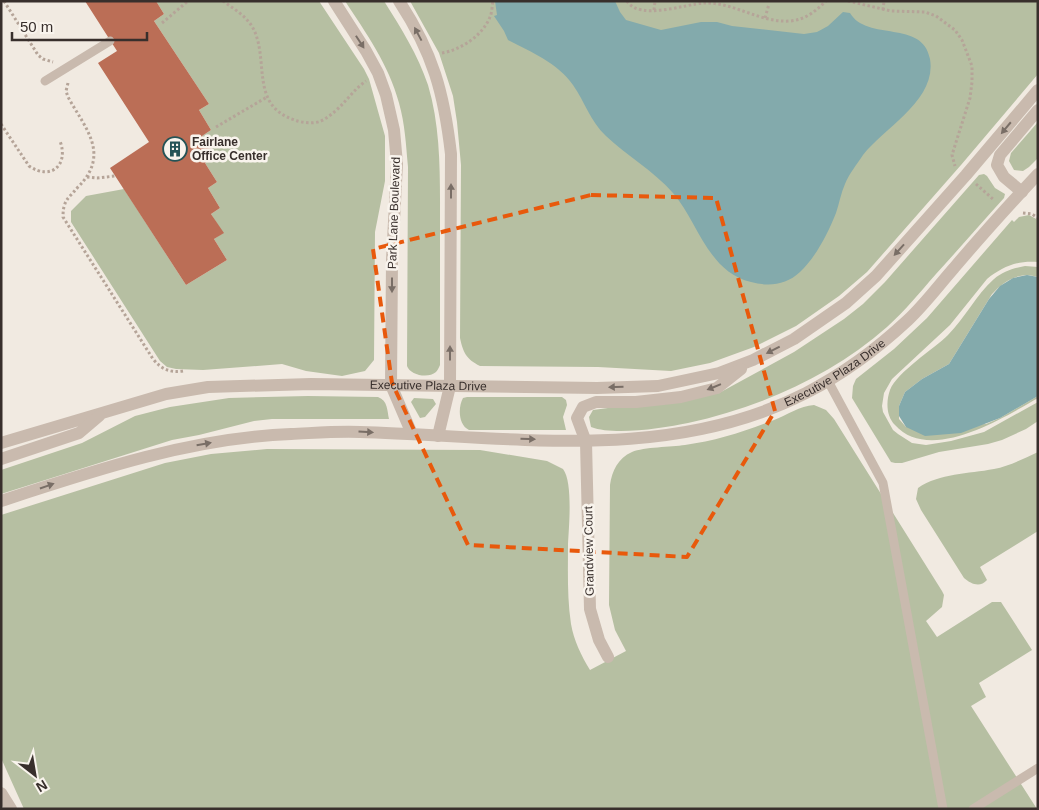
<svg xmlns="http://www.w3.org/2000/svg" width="1039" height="810" viewBox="0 0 1039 810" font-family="Arial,sans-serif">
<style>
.green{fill:#b6bfa2}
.water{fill:#83aaac}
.building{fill:#bb6e56}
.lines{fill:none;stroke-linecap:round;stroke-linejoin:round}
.path{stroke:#b5a498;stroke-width:3;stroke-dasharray:2.5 2.5;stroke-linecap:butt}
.service{stroke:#c9baae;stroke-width:9}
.minor{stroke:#c9baae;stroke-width:12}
.tertiary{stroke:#c9baae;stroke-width:12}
.oneway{fill:#796e66}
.marked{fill:none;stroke:#e8590c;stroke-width:4;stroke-dasharray:10 6;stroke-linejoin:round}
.labels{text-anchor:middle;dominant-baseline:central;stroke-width:5;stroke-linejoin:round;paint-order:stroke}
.poi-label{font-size:12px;font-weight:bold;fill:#382f2c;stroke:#f9f4ed;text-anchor:start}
.street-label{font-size:12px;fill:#382f2c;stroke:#f9f4ed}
</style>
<rect width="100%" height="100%" fill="#f1eae1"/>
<!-- green -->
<g class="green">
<path d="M156,1H319L364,69L369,79L385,136V181L375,232L374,360L365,371L342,376L306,371L282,364L203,370L176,369L167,367L160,361L71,222V211L86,196L124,189L186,285L227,260L214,239L223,233L211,214L220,208L208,188L217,182L205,163L215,155L202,136L211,130L199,110L209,104L154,21L164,14Z"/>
<path d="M345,1H384C401,28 418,55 428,85C441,129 440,175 440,220C440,269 440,317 440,365C439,367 438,370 436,372C428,379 410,375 407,366L408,167C406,145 405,124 399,103C389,65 366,33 345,1Z"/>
<path d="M410,1H1038V74L961,165L867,272L839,296L796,326L754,347L710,363L671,371L598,367L480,366C466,359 463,352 460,338L461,165L457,122L453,96L439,53Z"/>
<path d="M1038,122V158L1029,167L1023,171L1014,170L1009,161L1011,153Z"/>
<path d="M984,174L987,176L995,188L1005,194L1004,198C981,223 959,249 936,274C920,292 905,311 887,327C831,376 761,407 688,423C663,428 615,436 591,427L589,417L593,410L719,393L794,352L844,319L863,304L885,282L979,175Z"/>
<path d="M1029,215L1038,220V262C1018,260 1002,267 987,279L950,325L892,379L884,393L882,406L883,412L893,430L898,434L912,443L926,445L951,441L984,432L1038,402V421L1026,429L1002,440L988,444L939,452L902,463H895L891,462L852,398L853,386L856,379L894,349L927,318L1012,220L1014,222L1019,217Z"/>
<path d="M1025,266L1038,267V277C1019,271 1004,281 992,294L949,364L922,379L905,392L899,406V419L906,427L986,424L1000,418L1038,396V398C1003,418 930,464 895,425C886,416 886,401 890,390C897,372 934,349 948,335C965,318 976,295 994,279C1003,271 1014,268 1025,266Z"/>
<path d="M308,396L378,397C388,401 387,410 389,419H272L254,421L199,435L172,440L1,494V470L82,443L135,416L170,407L229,398Z"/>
<path d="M467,397H562L566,400L567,405L563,417L566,430H469C458,425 458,407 463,398Z"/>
<path d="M414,398L433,399L436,404L425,417L420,418L411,402Z"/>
<path d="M814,405L826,410L834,419L942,591L944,595L942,607L926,621L937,637L992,602H1001L1032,650L979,683L986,697L971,706L1037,809H24L1,758V515L165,463L211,454L267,449L480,450L547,461L563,469C573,482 569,526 568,544C568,570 567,598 571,624C574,641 581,655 590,670L626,651L615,630L609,605L610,485C612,471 618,458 632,452C644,447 671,447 685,445C716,441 746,431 774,420C787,415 800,406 814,405Z"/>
<path d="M1038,452V531L980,567L987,580C980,588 971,584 964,578L921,510L916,499L918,488C940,473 968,474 994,469C1009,466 1023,459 1038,452Z"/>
</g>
<!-- water -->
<g class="water">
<path d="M495,1H615L620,12L626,20L661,30L701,22H717L732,26L804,34L817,32L828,26L843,12L850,13C867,42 923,19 930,59C937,100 885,127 863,155C857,164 849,174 845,184C841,193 839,204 836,213C828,233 816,257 800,272C786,285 769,287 751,282C708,272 698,222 673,193C654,171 627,156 606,136C590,121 585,102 573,85C558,63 531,52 508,40L504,31L494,16L497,15Z"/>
<path d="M1027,275L1038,277V396L1000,418L961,433L925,436L906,427L899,416V406L905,392L922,379L949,364L989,299L1000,286L1013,278Z"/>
</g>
<!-- building -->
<path class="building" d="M85,1H156L164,14L154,21L209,104L199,110L211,130L202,136L215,155L205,163L217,182L208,188L220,208L211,214L224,233L214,239L227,260L186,285L110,168L149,142L98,63L117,51Z"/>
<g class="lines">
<!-- path -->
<g class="path">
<path d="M4,1L38,55L43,59L53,62"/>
<path d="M223,1C234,9 248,17 254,30C269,62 250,106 295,120C302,123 314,124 321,121C342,110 349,93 366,81"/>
<path d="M627,1C639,21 686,4 704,3C734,2 760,23 790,21C805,20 816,11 826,1"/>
<path d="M848,1L891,11L925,12L936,16L955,30L962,40L972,66V82L970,98L952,155L955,166"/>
<path d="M654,10L655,1"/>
<path d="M883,10L884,1"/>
<path d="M765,18L769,4"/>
<path d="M162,23L188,1"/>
<path d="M442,53C461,50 483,35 490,17C492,13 492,6 493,1"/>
<path d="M68,83L66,91L68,97C85,128 111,154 78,187C68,199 63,200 63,217L153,359C161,369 170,373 183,371"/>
<path d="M1,124L29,166C51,181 69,165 60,141"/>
<path d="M216,127L267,97"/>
<path d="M87,177L97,178L115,176"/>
<path d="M976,184L994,200"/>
<path d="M1023,213L1032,214L1038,218"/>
</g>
<!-- service -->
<g class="service">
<path d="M45,81L110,41"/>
<path d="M828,381L883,483L943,809"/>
<path d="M973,809L1038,768"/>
</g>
<!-- minor -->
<g class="minor">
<path d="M334,1L366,51L378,73L386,95L394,130L397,164L392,260L391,385L412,434"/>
<path d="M399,1C433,53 444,93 451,154L450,386L438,436"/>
<path d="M1022,192L1004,177L997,165L1000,155L1038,110"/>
<path id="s1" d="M1,443L166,394L208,387L311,384L597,388L658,386L719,373L753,360L794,339L846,303L876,276L966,175L1038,90"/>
<path d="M1,459L79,433L99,416"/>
<path id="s2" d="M1,501C95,470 191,438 291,434C314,433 337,431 360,432C509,436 667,464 806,393C843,374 878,348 908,320C925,304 939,285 954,268C981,236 1009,205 1038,174"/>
<path d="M608,657L599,640L590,609L586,442L577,418L583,407L596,402H636L681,397L717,388L741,369"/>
</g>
<!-- tertiary -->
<path class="tertiary" d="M1,793L11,809"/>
</g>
<!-- one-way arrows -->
<defs><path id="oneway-solid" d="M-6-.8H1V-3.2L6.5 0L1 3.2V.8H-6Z" transform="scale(1.25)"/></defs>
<g class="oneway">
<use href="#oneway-solid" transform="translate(418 34) rotate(-118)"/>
<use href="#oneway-solid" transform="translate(360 42) rotate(57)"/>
<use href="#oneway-solid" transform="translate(1006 128) rotate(130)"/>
<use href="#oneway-solid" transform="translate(451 191) rotate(-90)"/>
<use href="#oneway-solid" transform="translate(899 250) rotate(132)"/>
<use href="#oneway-solid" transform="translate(392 285) rotate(90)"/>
<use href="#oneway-solid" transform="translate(773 350) rotate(153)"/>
<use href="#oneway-solid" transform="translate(450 353) rotate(-90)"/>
<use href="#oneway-solid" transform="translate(616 387) rotate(178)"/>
<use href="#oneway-solid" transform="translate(714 387) rotate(158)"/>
<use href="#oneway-solid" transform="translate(366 432) rotate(3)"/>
<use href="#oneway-solid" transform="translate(528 439) rotate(2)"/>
<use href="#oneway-solid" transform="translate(204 444) rotate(-10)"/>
<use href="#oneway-solid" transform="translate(47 486) rotate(-19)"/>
</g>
<!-- marked area -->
<path class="marked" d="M591,195L716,198L775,411L687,557L468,545L392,383L373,249Z"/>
<!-- icons -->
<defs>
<g id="building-ring" transform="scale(1.25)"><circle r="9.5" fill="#f9f4ed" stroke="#255356" stroke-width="1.5"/><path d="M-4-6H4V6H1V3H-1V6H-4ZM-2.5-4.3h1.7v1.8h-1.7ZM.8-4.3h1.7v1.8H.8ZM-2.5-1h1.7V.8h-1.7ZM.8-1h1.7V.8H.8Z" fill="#255356"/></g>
</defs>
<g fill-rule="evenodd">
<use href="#building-ring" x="175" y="149"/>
</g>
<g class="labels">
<!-- poi labels -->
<g class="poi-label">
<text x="192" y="142">Fairlane<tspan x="192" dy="14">Office Center</tspan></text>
</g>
<!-- street labels -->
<g class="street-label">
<text transform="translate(394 213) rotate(-88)">Park Lane Boulevard</text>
<text stroke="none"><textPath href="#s2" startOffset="856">Executive Plaza Drive</textPath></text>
<text stroke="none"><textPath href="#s1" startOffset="435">Executive Plaza Drive</textPath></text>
<text transform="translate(589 551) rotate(-91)">Grandview Court</text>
</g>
</g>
<!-- border -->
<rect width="1039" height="810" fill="none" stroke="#382f2c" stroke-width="5"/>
<!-- north arrow -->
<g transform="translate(35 775) rotate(149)" stroke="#f9f4ed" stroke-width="4" paint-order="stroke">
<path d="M0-4L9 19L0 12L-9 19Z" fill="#382f2c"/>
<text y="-8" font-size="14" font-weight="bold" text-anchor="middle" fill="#382f2c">N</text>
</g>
<!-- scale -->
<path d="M12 32v8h135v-8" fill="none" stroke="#382f2c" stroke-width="2.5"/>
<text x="20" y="32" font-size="15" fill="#382f2c" stroke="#f9f4ed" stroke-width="4" paint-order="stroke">50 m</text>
</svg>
